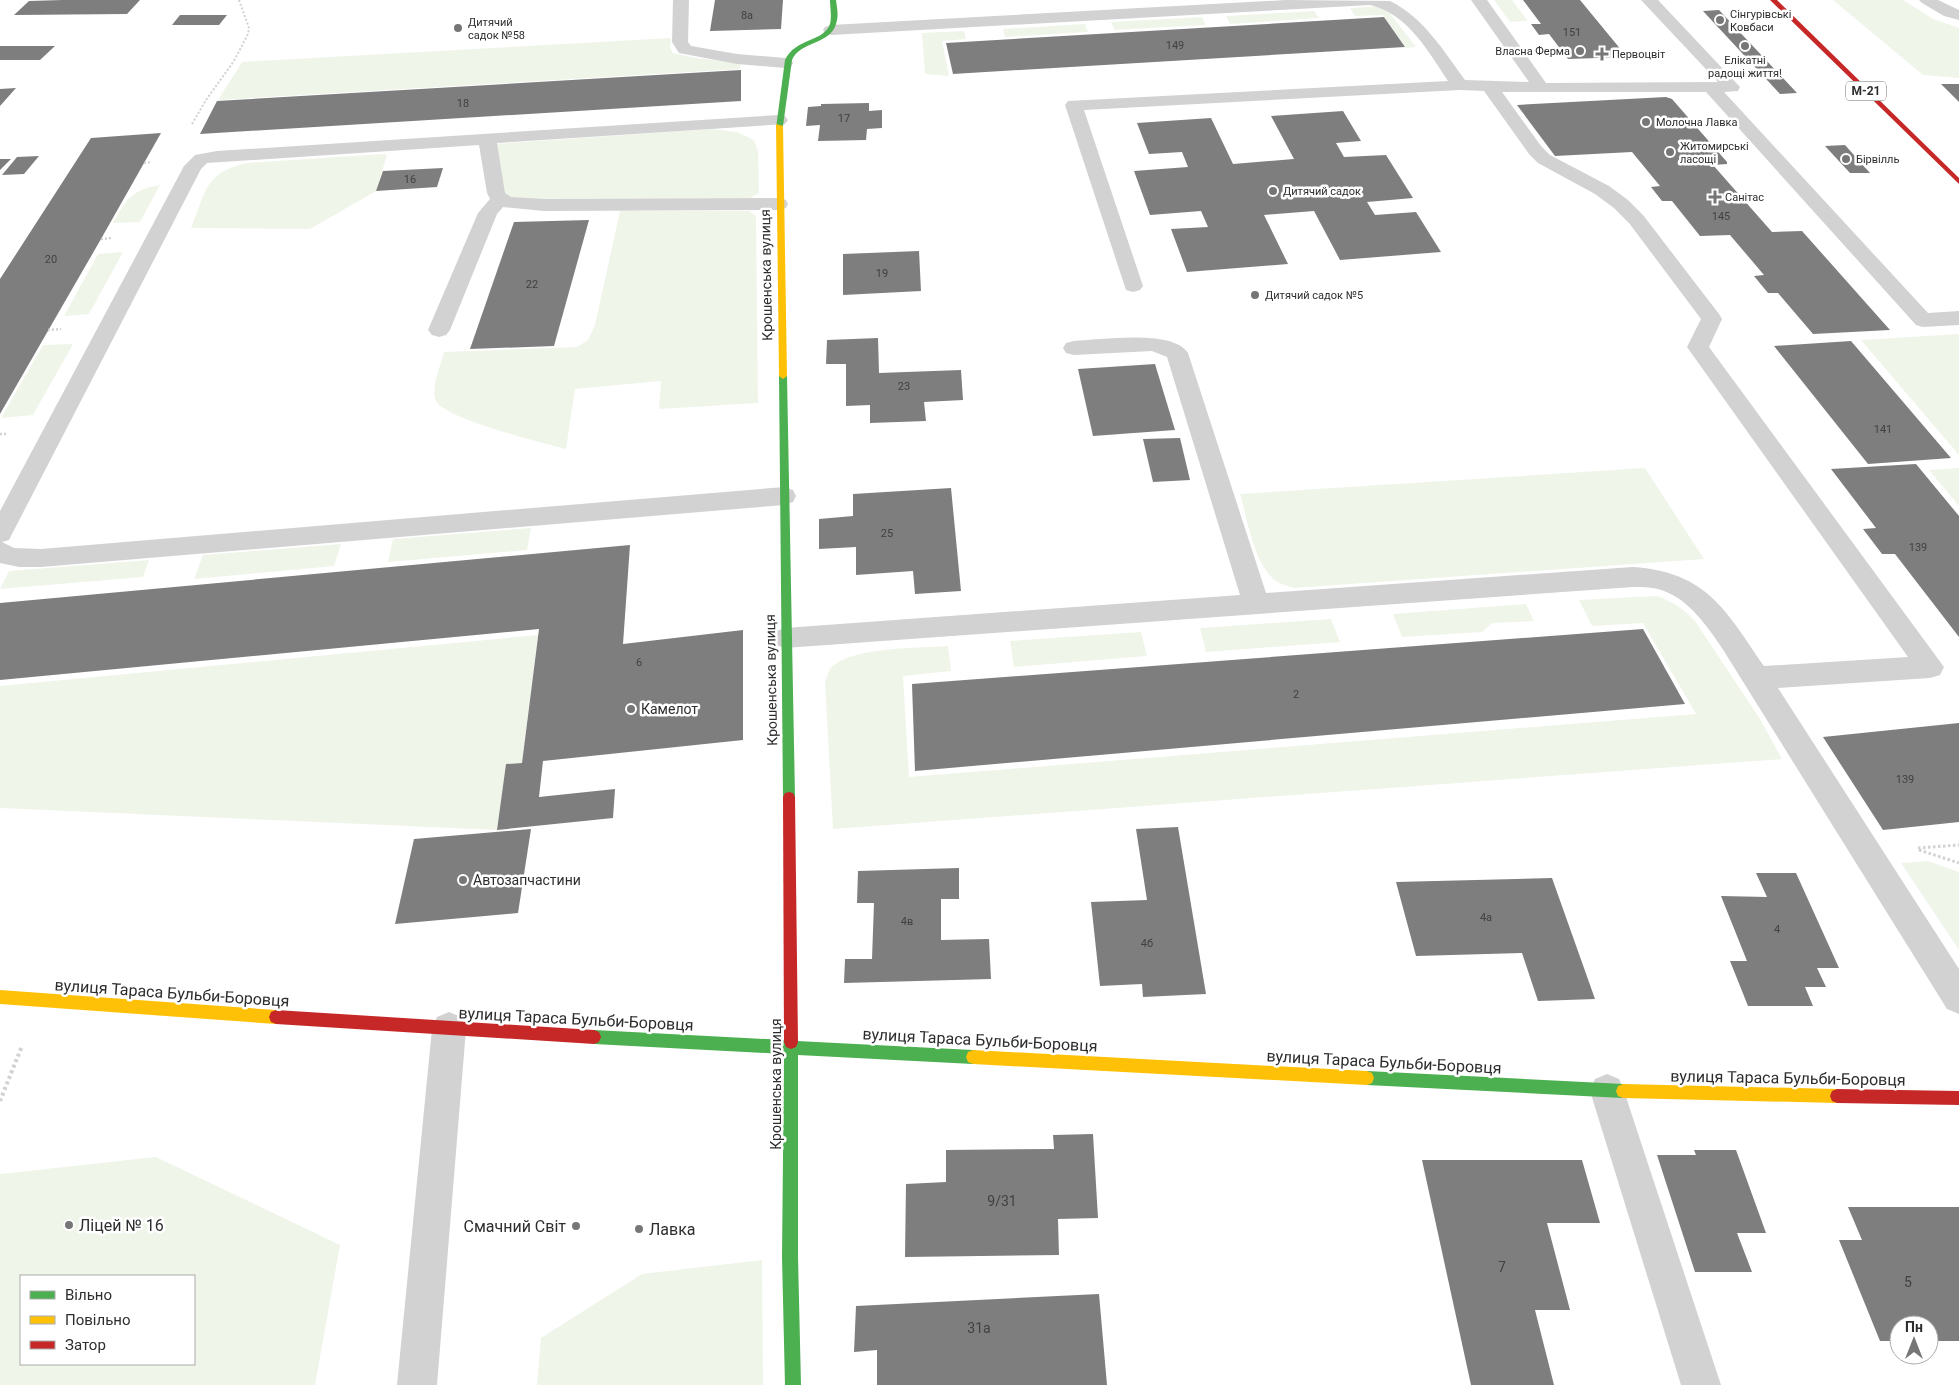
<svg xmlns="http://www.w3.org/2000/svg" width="1959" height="1385" viewBox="0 0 1959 1385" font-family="Roboto,sans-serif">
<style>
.green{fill:#f0f5ea;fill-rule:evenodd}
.building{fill:#7e7e7e}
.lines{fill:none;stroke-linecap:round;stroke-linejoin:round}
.path-far3{stroke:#d2d2d2;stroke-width:2;stroke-dasharray:2 2;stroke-linecap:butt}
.path-far2{stroke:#d2d2d2;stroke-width:2.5;stroke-dasharray:2 2;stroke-linecap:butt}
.path-far1{stroke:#d2d2d2;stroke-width:3;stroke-dasharray:2.5 2.5;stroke-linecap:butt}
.path{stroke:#d2d2d2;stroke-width:4;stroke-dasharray:3 3;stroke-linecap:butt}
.lane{fill:#d2d2d2;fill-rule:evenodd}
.fast{fill:#4caf50;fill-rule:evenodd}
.slow{fill:#ffc107;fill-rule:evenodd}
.jam{fill:#c62828;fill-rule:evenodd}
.poi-dot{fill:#767676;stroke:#fff;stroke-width:2}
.labels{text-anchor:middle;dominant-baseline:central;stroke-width:5;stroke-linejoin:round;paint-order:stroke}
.far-poi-label{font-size:11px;fill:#2d2d2d;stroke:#fff;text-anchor:start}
.number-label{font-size:11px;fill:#414141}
.shield{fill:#fff;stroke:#6c6c6c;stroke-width:1}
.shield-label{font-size:12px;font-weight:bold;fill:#2d2d2d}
.street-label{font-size:14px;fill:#2d2d2d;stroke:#fff}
.poi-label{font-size:14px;fill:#2d2d2d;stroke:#fff;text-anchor:start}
.near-number-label{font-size:14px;fill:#414141}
.near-street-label{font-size:16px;fill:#2d2d2d;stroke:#fff}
.near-poi-label{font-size:16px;fill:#2d2d2d;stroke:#fff;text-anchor:start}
</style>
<rect width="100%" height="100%" fill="#fff"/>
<!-- green -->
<g class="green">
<path d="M1494,0H1512L1528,21L1510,22Z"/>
<path d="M1833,0H1903L1933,19L1959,28V78L1923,75Z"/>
<path d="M1384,6L1416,47L1406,48L1383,15L1355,16L1350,8Z"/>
<path d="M1314,11L1319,18L1230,24L1226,16Z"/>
<path d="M1202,17L1206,25L1115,30L1111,22Z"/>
<path d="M1085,24L1088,32L1005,37L1003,29Z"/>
<path d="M964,31L966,39L942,41L949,76L925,74L922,33Z"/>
<path d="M671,38L670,48L673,53L696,58L740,63V69L218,100L242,62Z"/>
<path d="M712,129L737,132L754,140L758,151L759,193L750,198L522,199L510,197L504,192L495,144Z"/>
<path d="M384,154L387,155L376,191L310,229L191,228C206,192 204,173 246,163Z"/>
<path d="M160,185L140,222L113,223C127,199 131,190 160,185Z"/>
<path d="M620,211H749L756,216L758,403L659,409L661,381L575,389L566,449C543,443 445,419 436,401C430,388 441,365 444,352L577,347L588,340L595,325Z"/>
<path d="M123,252L89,314L64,316L98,254Z"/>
<path d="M1959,334V455L1861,340Z"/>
<path d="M73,344L33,415L1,418L43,345Z"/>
<path d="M1645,468L1704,559L1294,588C1289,586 1283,585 1279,583C1254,568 1248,521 1240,494Z"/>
<path d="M1959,468V506L1929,470Z"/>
<path d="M531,528L527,550L388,562L393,539Z"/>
<path d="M341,544L334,566L194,579L203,555Z"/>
<path d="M149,560L143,577L0,589L9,571Z"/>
<path d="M1657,596C1673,602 1684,609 1695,621L1760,719L1782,759L833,829L825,682C827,677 829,668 834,665C857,647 919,648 948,646L951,671L903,676L909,777L1696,714L1643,623L1592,626L1579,600Z"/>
<path d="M1526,604L1534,621L1492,623L1482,632L1402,637L1393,614Z"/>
<path d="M1331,619L1340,642L1206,652L1200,628Z"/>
<path d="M1141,632L1147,656L1014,667L1010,641Z"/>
<path d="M538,635L522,763L506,765L497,830L0,808V686Z"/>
<path d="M1928,861L1959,872V950L1901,863Z"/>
<path d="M156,1157L340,1245L315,1385H0V1174ZM21,1276H194V1364H21Z"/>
<path d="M762,1260L763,1385H537L541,1338L642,1274Z"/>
</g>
<!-- building -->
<g class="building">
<path d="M62,0H140L127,14L14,15L29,1Z"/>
<path d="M715,0H783L781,29L710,31Z"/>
<path d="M1523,0H1580L1627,57L1568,59L1549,34L1539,35L1531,24H1541Z"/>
<path d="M1719,10L1797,93L1780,94L1703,11Z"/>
<path d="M180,15H227L219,25H172Z"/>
<path d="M1384,17L1405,47L953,74L946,43Z"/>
<path d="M0,46H55L40,60H0Z"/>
<path d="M741,70V101L200,134L217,101Z"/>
<path d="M1941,84H1959V102Z"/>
<path d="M16,88L0,106V89Z"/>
<path d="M1666,97L1672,99L1727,162V164L1713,165L1772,232L1802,231L1890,330L1813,334L1778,293H1768L1754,276L1764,275L1730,235L1700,236L1672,201H1662L1651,187L1660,186L1632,152L1555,156L1517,105Z"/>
<path d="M869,103V111L882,110V128L867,129L866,140L818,141L820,125L806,126L808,107L821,106V104Z"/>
<path d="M1343,111L1361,141L1336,143L1344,157L1386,155L1413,198L1367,202L1375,215L1416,212L1441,252L1340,260L1314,211L1264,215L1288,264L1187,272L1171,229L1208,227L1201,211L1150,215L1134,171L1188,167L1182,152L1149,154L1137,123L1211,118L1233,164L1294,159L1271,116Z"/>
<path d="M161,133L101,239L0,414V279L91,138Z"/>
<path d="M1845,145L1870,173H1850L1825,146Z"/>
<path d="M39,156L24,174L2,175L17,157Z"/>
<path d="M0,159H11L0,170Z"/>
<path d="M443,168L437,187L376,191L383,171Z"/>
<path d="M589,220L554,346L470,349L514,222Z"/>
<path d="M919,251L921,291L843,295V254Z"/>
<path d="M878,338L879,373L961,370L963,400L924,402L926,421L870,423V405L846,406V364H826L827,340Z"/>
<path d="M1851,341L1951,458L1868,464L1774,346Z"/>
<path d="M1155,364L1175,430L1093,436L1078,369Z"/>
<path d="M1180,438L1190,480L1153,482L1143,439Z"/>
<path d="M1916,464L1959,516V637L1895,554H1882L1863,529L1876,528L1831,469Z"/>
<path d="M951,488L961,591L915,594L913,571L856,575V547L819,549V519L853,516V494Z"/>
<path d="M630,545L623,644L743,630V740L543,761L539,797L615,789L613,818L497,830L506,764L522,763L539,629L0,680V603Z"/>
<path d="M1643,629L1685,704L915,771L912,684Z"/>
<path d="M1959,723V822L1883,830L1823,737Z"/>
<path d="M1178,827L1206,994L1143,997L1142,984L1100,986L1091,902L1147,900L1136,829Z"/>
<path d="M531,829L518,913L395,924L414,839Z"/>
<path d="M959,868V899H941V940L989,939L991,979L844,983L845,959H872L874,903H857L858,871Z"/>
<path d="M1756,873H1796L1839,968H1817L1826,987H1805L1813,1006H1748L1730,961H1747L1721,896L1767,897Z"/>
<path d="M1552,878L1595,999L1538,1001L1522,953L1416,956L1396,882Z"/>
<path d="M1093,1134L1098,1218L1058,1219L1059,1255L905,1257L906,1184L946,1182V1150L1054,1149L1053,1135Z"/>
<path d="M1694,1150H1736L1766,1233H1737L1752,1272H1695L1657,1155H1696Z"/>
<path d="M1422,1160H1582L1600,1223H1547L1570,1310H1535L1554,1385H1471Z"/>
<path d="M1848,1207H1959V1341H1929V1325H1899V1341H1880L1839,1240H1862Z"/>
<path d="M1099,1294L1107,1385H877V1350L854,1352L856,1306Z"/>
</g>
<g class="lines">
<!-- path-far3 -->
<g class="path-far3">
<path d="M192,124L206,100L234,61L248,34L249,28L239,0"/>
<path d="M144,163L151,162"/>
</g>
<!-- path-far2 -->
<g class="path-far2">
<path d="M101,239L112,238"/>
<path d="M48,330L61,329"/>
<path d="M0,434H7"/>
</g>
<!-- path-far1 -->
<g class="path-far1">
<path d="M1918,848L1959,845"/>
<path d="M1919,850L1959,863"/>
</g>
<!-- path -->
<path class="path" d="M0,1101L22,1046"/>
<!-- lane -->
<g class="lane">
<path d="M673,0H689L688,42L691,46L737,54L785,58L791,59L793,63L791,67L785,68L737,64L679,53L672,42Z"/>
<path d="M1286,0L1390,1C1424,18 1443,50 1465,80L1529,82L1471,0H1487L1546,83L1718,82L1641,0H1658L1740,87L1738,91L1724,92L1928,313L1959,311V325L1923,327L1916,325L1706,92H1502L1541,146L1550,155L1609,186L1628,200L1643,215L1719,314L1722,319L1709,347L1944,667L1940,675L1930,678L1778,688L1959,969V1014L1947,1009L1722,648C1707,626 1689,600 1664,591C1655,587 1643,587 1633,587L785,648L776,645L772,638L776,631L785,628L1240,595L1167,357L1152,351L1074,355L1066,353L1063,348L1066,343L1074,341C1100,340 1173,329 1188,353L1266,593L1633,567C1707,572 1726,611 1764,666L1908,657L1687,347L1701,319L1629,223L1614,208L1595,194L1538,163L1529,154L1484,91L1460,90L1084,110L1143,286L1140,290L1133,292L1126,290L1065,105L1068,101L1448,81C1428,51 1408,14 1370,5L831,35L825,33L823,30L825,27L831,25Z"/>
<path d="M1919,0H1938L1959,10V20L1944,16L1922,3Z"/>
<path d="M779,115L785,116L788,120L785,124L497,143L505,193L511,197L544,199L779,198L786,200L788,204L786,208L779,210L544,211L503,207L497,214L450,330L446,335L439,337L432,335L428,330L478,213L490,199L487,193L479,145L207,163L201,169L12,534L9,540L2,542L14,548L41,549L784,487L793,490L796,496L793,502L784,505L41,567H19L0,563V511L184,166L195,155L217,151Z"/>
<path d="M449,1012L461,1017L466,1029L437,1385H397L432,1029L437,1017Z"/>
<path d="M1607,1074L1619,1079L1624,1091L1721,1385H1681L1590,1091L1595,1079Z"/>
</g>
<!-- fast -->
<g class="fast">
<path d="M830,0H836C837,8 839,16 836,24C830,45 800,41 792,60L783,126L776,128L785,60C795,38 824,42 830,24C832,17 830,7 830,0Z"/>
<path d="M783,373L787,376L795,797L793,801L789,802L785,801L783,797L779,376Z"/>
<path d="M594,1030L785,1040L786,1037L791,1035L796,1037L797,1041L973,1050L978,1052L980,1057L978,1062L973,1064L798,1055V1257L801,1385H785L782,1257L784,1054L594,1044L589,1042L587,1037L589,1032Z"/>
<path d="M1367,1071L1623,1084L1628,1086L1630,1091L1628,1096L1623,1098L1367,1085L1362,1083L1360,1078L1362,1073Z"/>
</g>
<!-- slow -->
<g class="slow">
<path d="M776,124L783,126L787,376L783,379L779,376Z"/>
<path d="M0,990L276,1010L281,1012L283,1017L281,1022L276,1024L0,1004Z"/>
<path d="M973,1050L1367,1071L1372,1073L1374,1078L1372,1083L1367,1085L973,1064L968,1062L966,1057L968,1052Z"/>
<path d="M1623,1084L1837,1089L1842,1091L1844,1096L1842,1101L1837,1103L1623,1098L1618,1096L1616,1091L1618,1086Z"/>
</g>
<!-- jam -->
<g class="jam">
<path d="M1770,0H1777L1959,178V184Z"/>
<path d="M789,792L793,793L795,797L798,1042L796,1047L791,1049L786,1047L784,1042L783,797L785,793Z"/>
<path d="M276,1010L594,1030L599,1032L601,1037L599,1042L594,1044L276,1024L271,1022L269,1017L271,1012Z"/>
<path d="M1837,1089L1959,1091V1105L1837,1103L1832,1101L1830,1096L1832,1091Z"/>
</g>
</g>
<!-- markers -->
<g class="poi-dot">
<circle cx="1720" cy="20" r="5"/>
<circle cx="458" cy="28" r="5"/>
<circle cx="1745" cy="46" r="5"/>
<circle cx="1580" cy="51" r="5"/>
<path d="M1599.5 46.5h5v5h5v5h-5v5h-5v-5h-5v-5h5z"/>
<circle cx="1646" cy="122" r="5"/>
<circle cx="1670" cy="152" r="5"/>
<circle cx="1846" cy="159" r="5"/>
<circle cx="1273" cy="191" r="5"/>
<path d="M1712.5 189.5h5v5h5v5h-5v5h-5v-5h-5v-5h5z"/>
<circle cx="1255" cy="295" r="5"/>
<circle cx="631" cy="709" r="5"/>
<circle cx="463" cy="880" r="5"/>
<circle cx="69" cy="1225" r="5"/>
<circle cx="576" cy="1226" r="5"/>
<circle cx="639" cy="1229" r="5"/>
</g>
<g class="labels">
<!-- far-poi labels -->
<g class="far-poi-label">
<text x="1730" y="14">Сінгурівські<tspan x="1730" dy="13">Ковбаси</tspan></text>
<text x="468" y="22">Дитячий<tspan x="468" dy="13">садок №58</tspan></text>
<text x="1570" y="51" text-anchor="end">Власна Ферма</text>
<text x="1612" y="54">Первоцвіт</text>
<text x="1745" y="60" text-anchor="middle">Елікатні<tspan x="1745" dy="13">радощі життя!</tspan></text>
<text x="1656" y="122">Молочна Лавка</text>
<text x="1680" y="146">Житомирські<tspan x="1680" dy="13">ласощі</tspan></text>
<text x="1856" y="159">Бірвілль</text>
<text x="1283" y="191">Дитячий садок</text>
<text x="1725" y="197">Санітас</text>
<text x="1265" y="295">Дитячий садок №5</text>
</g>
<!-- number labels -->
<g class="number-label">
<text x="747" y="15">8а</text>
<text x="1572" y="32">151</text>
<text x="1175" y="45">149</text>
<text x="463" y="103">18</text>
<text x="844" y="118">17</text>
<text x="410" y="179">16</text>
<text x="1721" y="216">145</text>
<text x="51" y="259">20</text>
<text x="882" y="273">19</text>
<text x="532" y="284">22</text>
<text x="904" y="386">23</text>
<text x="1883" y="429">141</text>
<text x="887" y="533">25</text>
<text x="1918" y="547">139</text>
<text x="639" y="662">6</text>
<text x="1296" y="694">2</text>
<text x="1905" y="779">139</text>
<text x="1486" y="917">4а</text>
<text x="907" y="921">4в</text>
<text x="1777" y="929">4</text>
<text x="1147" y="943">4б</text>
</g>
<!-- shield labels -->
<rect class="shield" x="1846" y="81.5" width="40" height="19" rx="4"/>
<g class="shield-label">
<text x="1866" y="91">М-21</text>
</g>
<!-- street labels -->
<g class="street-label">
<text transform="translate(766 275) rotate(-91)">Крошенська вулиця</text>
<text transform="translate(771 680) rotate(-91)">Крошенська вулиця</text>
<text transform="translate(776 1084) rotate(-90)">Крошенська вулиця</text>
</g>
<!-- poi labels -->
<g class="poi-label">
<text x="641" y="709">Камелот</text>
<text x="473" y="880">Автозапчастини</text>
</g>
<!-- near-number labels -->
<g class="near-number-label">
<text x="1002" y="1201">9/31</text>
<text x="1502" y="1267">7</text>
<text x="1908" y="1282">5</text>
<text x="979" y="1328">31а</text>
</g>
<!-- near-street labels -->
<g class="near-street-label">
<text transform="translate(172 993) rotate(4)">вулиця Тараса Бульби-Боровця</text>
<text transform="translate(576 1019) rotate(3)">вулиця Тараса Бульби-Боровця</text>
<text transform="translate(980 1040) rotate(3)">вулиця Тараса Бульби-Боровця</text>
<text transform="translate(1384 1062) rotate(3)">вулиця Тараса Бульби-Боровця</text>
<text transform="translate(1788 1078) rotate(1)">вулиця Тараса Бульби-Боровця</text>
</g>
<!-- near-poi labels -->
<g class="near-poi-label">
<text x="79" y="1225">Ліцей № 16</text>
<text x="566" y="1226" text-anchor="end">Смачний Світ</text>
<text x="649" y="1229">Лавка</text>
</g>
</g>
<!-- legend -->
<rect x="20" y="1275" width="175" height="90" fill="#ffffff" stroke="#ababab"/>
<rect x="30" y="1291" width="25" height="8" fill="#4caf50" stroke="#ababab"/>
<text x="65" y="1300" font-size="15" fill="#2d2d2d">Вільно</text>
<rect x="30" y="1316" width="25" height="8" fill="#ffc107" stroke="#ababab"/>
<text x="65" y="1325" font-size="15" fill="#2d2d2d">Повільно</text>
<rect x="30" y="1341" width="25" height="8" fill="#c62828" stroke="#ababab"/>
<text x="65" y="1350" font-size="15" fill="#2d2d2d">Затор</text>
<!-- north arrow -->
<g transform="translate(1914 1340)"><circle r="24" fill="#ffffff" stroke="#ababab"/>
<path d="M0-4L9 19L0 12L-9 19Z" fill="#767676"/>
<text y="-8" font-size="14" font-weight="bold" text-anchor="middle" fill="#2d2d2d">Пн</text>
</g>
</svg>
